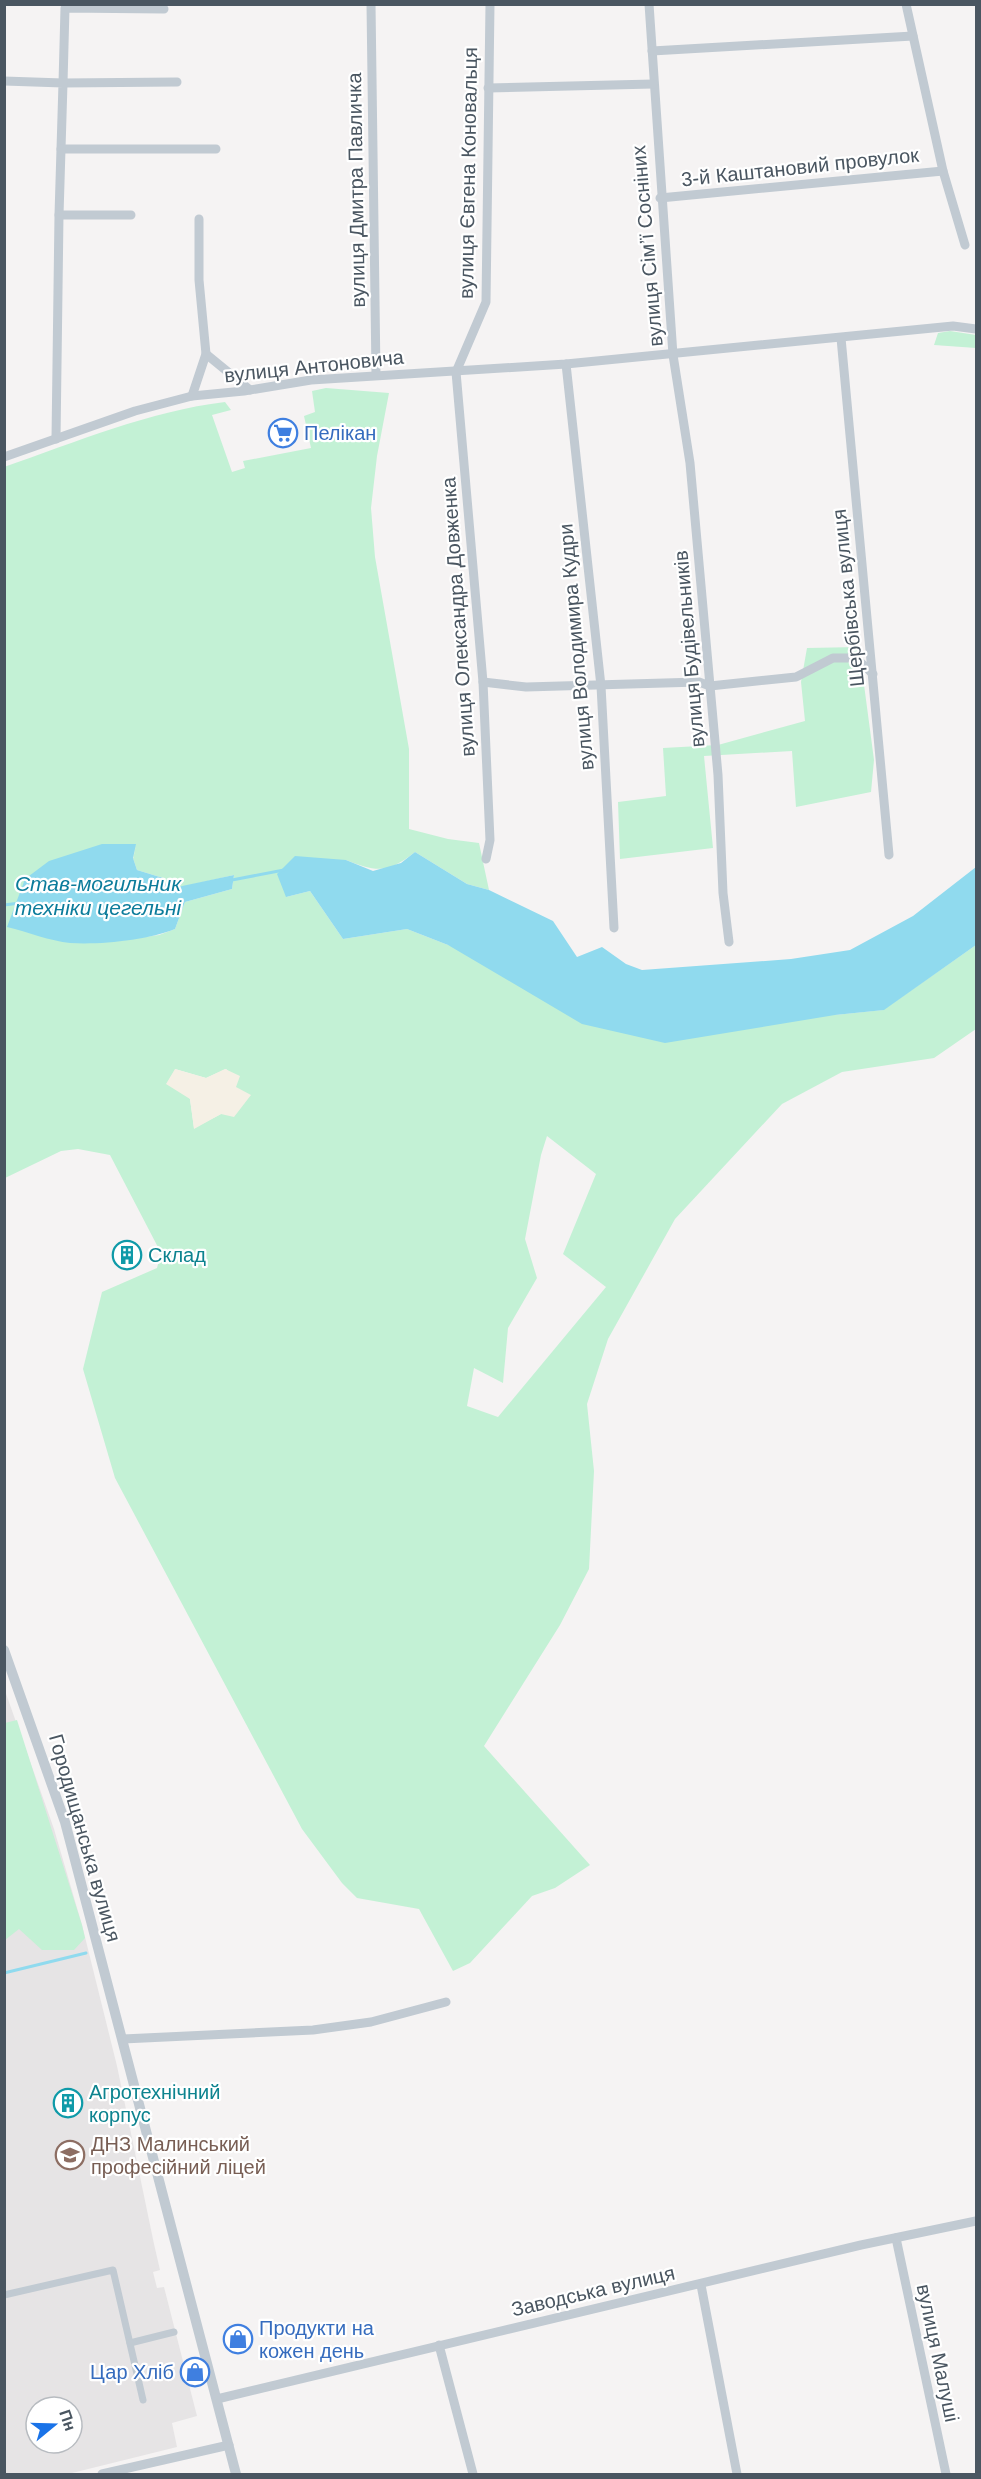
<svg xmlns="http://www.w3.org/2000/svg" width="981" height="2479" viewBox="0 0 981 2479" font-family="Arial,sans-serif">
<style>
.education{fill:#e6e4e5;fill-rule:evenodd}
.green{fill:#c3f1d5;fill-rule:evenodd}
.sand{fill:#f5f0e5}
.water{fill:#90daee}
.lines{fill:none;stroke-linecap:round;stroke-linejoin:round}
.stream{stroke:#90daee;stroke-width:3}
.pedestrian{stroke:#c1cad2;stroke-width:7}
.minor{stroke:#c1cad2;stroke-width:9}
.tertiary{stroke:#c1cad2;stroke-width:10}
.labels{text-anchor:middle;dominant-baseline:central;stroke-width:4.5;stroke-linejoin:round;paint-order:stroke}
.street-label{font-size:20px;fill:#4a5661;stroke:#fff}
.shop-label{font-size:20px;fill:#366cbe;stroke:#fff;text-anchor:start}
.culture-label{font-size:20px;fill:#0d838f;stroke:#fff;text-anchor:start}
.education-label{font-size:20px;fill:#785e54;stroke:#fff;text-anchor:start}
.water-label{font-size:21px;font-style:italic;fill:#0c7c9b;stroke:#fff}
</style>
<rect width="100%" height="100%" fill="#f5f3f3"/>
<!-- education -->
<path class="education" d="M4,1688L54,1829L82,1925L117,2066L154,2244L160,2270L153,2272L157,2288L164,2287L197,2416L172,2423L177,2447L68,2474H5ZM36,2407H72V2443H36Z"/>
<!-- green -->
<g class="green">
<path d="M950,331L976,335V348L934,345L938,333Z"/>
<path d="M326,388L389,393L377,456L371,508L375,557L409,749V829L448,839L479,843L489,890L467,884L415,852C387,874 377,872 346,860L286,897L310,891L343,939L407,929L448,945L835,1015L883,1010L976,945V1029L934,1058L842,1072L782,1104L675,1219L608,1339L587,1404L594,1471L589,1569L560,1625L484,1746L590,1865L555,1888L532,1896L470,1963L453,1971L419,1909L357,1898L342,1883L302,1829L115,1478L83,1369L102,1292L157,1268L161,1253L110,1155L78,1149L61,1151L5,1178L4,467C76,442 150,411 225,402L231,410L212,415L232,472L245,468L243,461L311,448L304,416L315,412L312,391ZM136,844L133,858L137,870L163,878L168,890L234,875L232,889L185,902L175,929L159,935L118,941ZM175,1069L206,1078L226,1069L233,1075L236,1087L221,1114L194,1128L190,1099ZM547,1136L596,1174L563,1254L606,1287L498,1417L467,1406L474,1368L503,1383L508,1328L537,1278L525,1239L541,1155Z"/>
<path d="M859,647L874,760L871,792L796,807L792,751L704,756L713,848L620,859L618,802L666,796L663,748L718,745L805,721L801,682L807,648Z"/>
<path d="M17,1720L82,1925L85,1938L74,1950H42L19,1929L5,1940V1723Z"/>
</g>
<!-- sand -->
<path class="sand" d="M175,1069L206,1078L225,1069L240,1076L236,1087L251,1095L234,1117L221,1114L194,1129L190,1099L166,1084Z"/>
<!-- water -->
<g class="water">
<path d="M102,844H136L133,858L137,870L163,878L168,889L234,875L232,889L185,902L175,929C148,940 101,945 70,943C50,941 28,932 7,927L25,879L49,861Z"/>
<path d="M415,852L467,884L489,890L553,921L577,957L602,947L626,964L642,970L791,959L850,950L913,916L976,867V945L884,1010L835,1015L665,1043L582,1024L448,945L407,929L343,939L310,891L286,897L277,874L295,856L346,860L373,871L401,863Z"/>
</g>
<g class="lines">
<!-- stream -->
<g class="stream">
<path d="M232,880L284,870"/>
<path d="M4,905L20,903"/>
<path d="M4,1973L86,1953"/>
</g>
<!-- pedestrian -->
<g class="pedestrian">
<path d="M4,2295L113,2270L143,2400"/>
<path d="M130,2343L174,2332"/>
</g>
<!-- minor -->
<g class="minor">
<path d="M371,4L376,374"/>
<path d="M649,4L673,355L690,463L718,775L723,893L729,942"/>
<path d="M906,4L943,171L965,245"/>
<path d="M164,9L65,8L63,83L177,82"/>
<path d="M652,51L913,36"/>
<path d="M4,81L63,83L61,149H216"/>
<path d="M488,88L653,84"/>
<path d="M61,149L59,215H131"/>
<path d="M660,198L943,171"/>
<path d="M841,338L889,855"/>
<path d="M206,354L250,390"/>
<path d="M566,364L601,686L614,928"/>
<path d="M192,396L206,354L199,280V219"/>
<path d="M56,439L59,215"/>
<path d="M4,457L135,411L192,396L244,391L311,380L566,364L953,326L976,329"/>
<path d="M483,682L526,687L699,682L710,686L796,677L833,658H856L873,674"/>
<path d="M486,859L490,840L483,682L456,372L486,302L490,4"/>
<path d="M123,2039L313,2030L371,2022L446,2002"/>
<path d="M896,2238L946,2474"/>
<path d="M701,2285L737,2474"/>
<path d="M439,2345L473,2474"/>
<path d="M217,2399L861,2245L976,2221"/>
<path d="M102,2474L229,2445"/>
</g>
<!-- tertiary -->
<path class="tertiary" d="M4,1650L65,1822L236,2474"/>
</g>
<!-- icons -->
<defs>
<g id="supermarket-ring" transform="scale(1.5)"><circle r="9.5" fill="#fff" stroke="#3f7fe0" stroke-width="1.5"/><path d="M-6-5.5h2.5l.6 2H6L4.5 2H-2.5L-4.4-4H-6ZM-1.5 3.2a1.3 1.3 0 1 0 .1 0ZM3 3.2a1.3 1.3 0 1 0 .1 0Z" fill="#3f7fe0"/></g>
<g id="building-ring" transform="scale(1.5)"><circle r="9.5" fill="#fff" stroke="#0f9aa8" stroke-width="1.5"/><path d="M-4-6H4V6H1V3H-1V6H-4ZM-2.5-4.3h1.7v1.8h-1.7ZM.8-4.3h1.7v1.8H.8ZM-2.5-1h1.7V.8h-1.7ZM.8-1h1.7V.8H.8Z" fill="#0f9aa8"/></g>
<g id="university-ring" transform="scale(1.5)"><circle r="9.5" fill="#fff" stroke="#8d6e63" stroke-width="1.5"/><path d="M0-5L7-2L0 1L-7-2ZM-4 1L0 2.5L4 1V4Q0 6-4 4Z" fill="#8d6e63"/></g>
<g id="shop-ring" transform="scale(1.5)"><circle r="9.5" fill="#fff" stroke="#3f7fe0" stroke-width="1.5"/><path d="M-5-2.5h2.3a2.7 3.5 0 0 1 5.4 0H5L5.5 6h-11ZM-1.5-2.5h3a1.5 2.3 0 0 0-3 0Z" fill="#3f7fe0"/></g>
</defs>
<g fill-rule="evenodd">
<use href="#supermarket-ring" x="283" y="433"/>
<use href="#building-ring" x="127" y="1255"/>
<use href="#building-ring" x="68" y="2103"/>
<use href="#university-ring" x="70" y="2155"/>
<use href="#shop-ring" x="238" y="2339"/>
<use href="#shop-ring" x="195" y="2372"/>
</g>
<g class="labels">
<!-- street labels -->
<g class="street-label">
<text transform="translate(800 167) rotate(-6)">3-й Каштановий провулок</text>
<text transform="translate(468 173) rotate(-89)">вулиця Євгена Коновальця</text>
<text transform="translate(356 190) rotate(-91)">вулиця Дмитра Павличка</text>
<text transform="translate(647 246) rotate(-95)">вулиця Сім’ї Сосніних</text>
<text transform="translate(314 366) rotate(-6)">вулиця Антоновича</text>
<text transform="translate(848 598) rotate(-96)">Щербівська вулиця</text>
<text transform="translate(458 617) rotate(-94)">вулиця Олександра Довженка</text>
<text transform="translate(576 647) rotate(-95)">вулиця Володимира Кудри</text>
<text transform="translate(689 649) rotate(-95)">вулиця Будівельників</text>
<text transform="translate(85 1838) rotate(74)">Городищанська вулиця</text>
<text transform="translate(593 2291) rotate(-13)">Заводська вулиця</text>
<text transform="translate(938 2353) rotate(78)">вулиця Малуші</text>
</g>
<!-- shop labels -->
<g class="shop-label">
<text x="304" y="433">Пелікан</text>
<text x="259" y="2328">Продукти на<tspan x="259" dy="23">кожен день</tspan></text>
<text x="174" y="2372" text-anchor="end">Цар Хліб</text>
</g>
<!-- culture labels -->
<g class="culture-label">
<text x="148" y="1255">Склад</text>
<text x="89" y="2092">Агротехнічний<tspan x="89" dy="23">корпус</tspan></text>
</g>
<!-- education labels -->
<g class="education-label">
<text x="91" y="2144">ДНЗ Малинський<tspan x="91" dy="23">професійний ліцей</tspan></text>
</g>
<!-- water labels -->
<g class="water-label">
<text x="98" y="883">Став-могильник<tspan x="98" dy="24">техніки цегельні</tspan></text>
</g>
</g>
<!-- border -->
<rect width="981" height="2479" fill="none" stroke="#4a5661" stroke-width="12"/>
<!-- north arrow -->
<g transform="translate(54 2425) rotate(71)"><circle r="28" fill="#ffffff" stroke="#b7bbc0" stroke-width="1.5"/>
<path d="M0-4.5L10 22L0 15L-10 22Z" fill="#1a73e8"/>
<text y="-9" font-size="16" font-weight="bold" text-anchor="middle" fill="#4a5661">Пн</text>
</g>
</svg>
